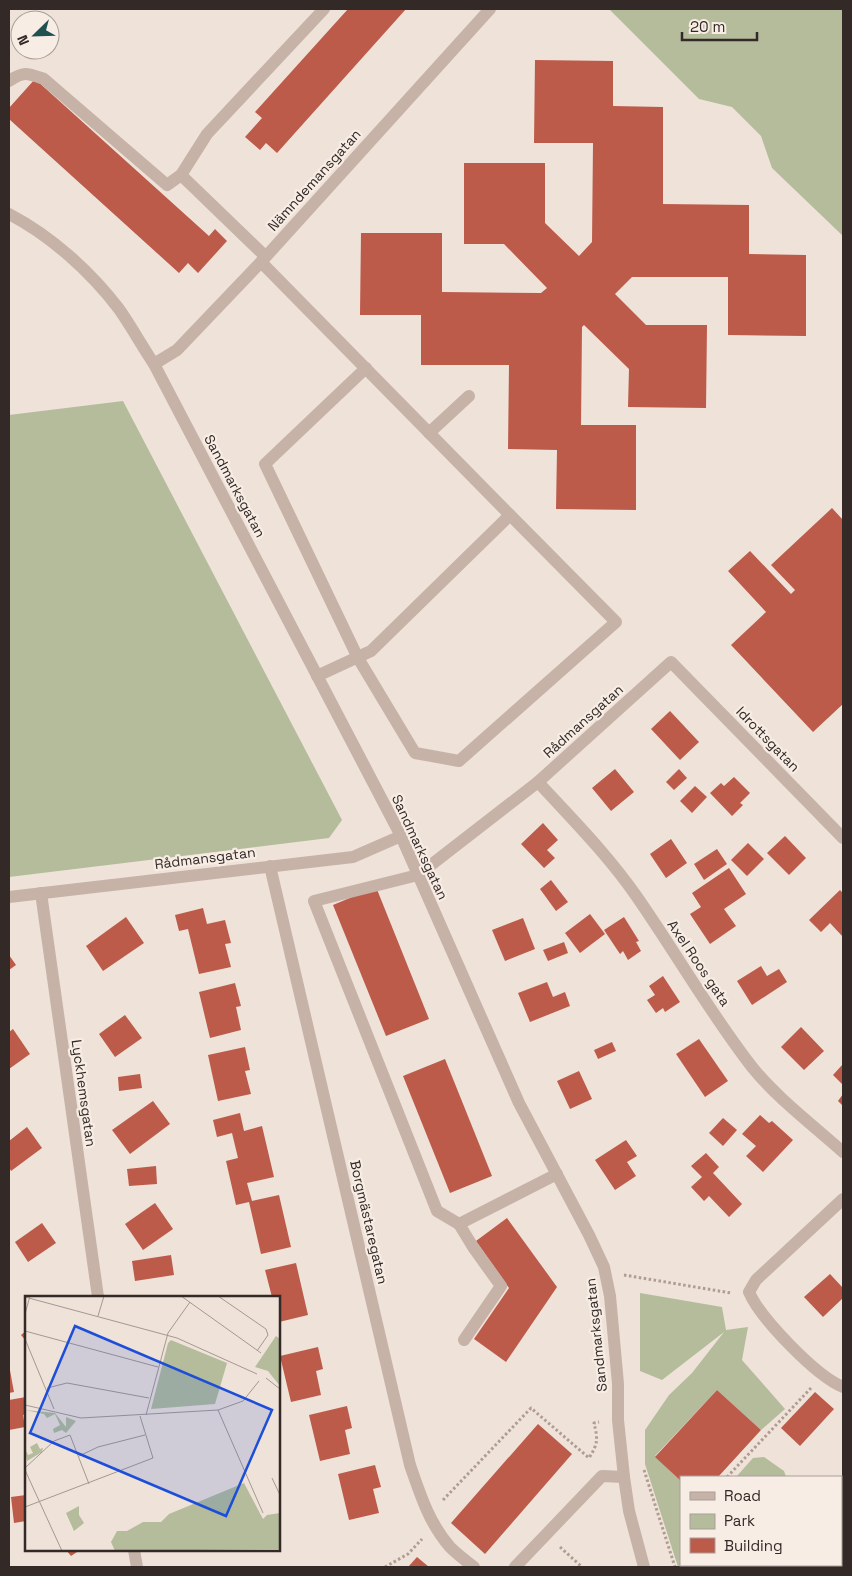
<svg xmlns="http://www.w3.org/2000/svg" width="852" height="1576" viewBox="0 0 852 1576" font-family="'Space Grotesk',sans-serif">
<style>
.green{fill:#b4bc9b}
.building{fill:#bc5b4a}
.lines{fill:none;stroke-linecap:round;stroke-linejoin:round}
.path{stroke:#b19c91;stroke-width:3;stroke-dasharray:2.5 2.5;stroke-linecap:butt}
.minor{stroke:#c6b2a6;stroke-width:12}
.labels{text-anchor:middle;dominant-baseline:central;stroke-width:4.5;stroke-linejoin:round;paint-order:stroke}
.street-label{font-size:14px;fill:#332926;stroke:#f7ede5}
.inset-road{fill:none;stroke:#a49891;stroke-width:1}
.view{fill:#1d4ed8;fill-opacity:0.15;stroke:#1d4ed8;stroke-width:2.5}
.inset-edge{fill:none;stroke:#332926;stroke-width:2.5}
</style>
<rect width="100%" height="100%" fill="#efe2d9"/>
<!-- green -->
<g class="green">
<path d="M609,9H843V236L772,168L761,136L732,107L699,99Z"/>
<path d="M123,401L342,820L329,838L9,877V415Z"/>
<path d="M640,1293L722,1307L726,1330L748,1327L742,1360L785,1409L761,1430L717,1390L655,1456L681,1481V1565H692L693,1567H678L645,1464V1430L669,1395L692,1373L724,1332L662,1380L640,1371Z"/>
<path d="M764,1457L784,1471L786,1477H736L753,1458Z"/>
</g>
<!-- building -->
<g class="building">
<path d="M348,9H406L277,153L266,143L260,150L245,137L262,118L255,112Z"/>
<path d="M535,60L613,61V106L663,107V204L749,205V254L806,255V336L728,335V277H632L615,294L646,325H707L706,408L628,407L629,369L584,325L582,327L581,425H636V510L556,509L557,450L508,449L509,365H421V315H360L361,233H442V292L541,293L547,288L504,244H464V163H545V223L579,256L592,242L593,143H534Z"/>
<path d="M35,79L209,236L215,229L227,241L198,273L188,263L179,273L9,119V108Z"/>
<path d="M832,508L843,520V704L813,732L731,645L766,612L728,571L750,551L791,594L795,590L771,565Z"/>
<path d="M670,711L699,742L680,760L651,729Z"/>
<path d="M615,769L634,792L611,811L592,788Z"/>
<path d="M679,769L687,778L674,790L666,782Z"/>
<path d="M734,777L750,793L740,803L743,805L732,816L710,793L721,783L724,786Z"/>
<path d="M695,786L707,797L692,813L680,801Z"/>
<path d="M543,823L558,840L547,850L555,858L544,868L521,844Z"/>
<path d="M785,836L806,858L789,875L767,853Z"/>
<path d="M671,839L687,863L666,878L650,854Z"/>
<path d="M748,843L764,859L747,876L731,860Z"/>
<path d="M717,849L727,864L704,880L694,864Z"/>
<path d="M729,868L746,894L724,909L736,926L710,944L690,914L701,907L692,893Z"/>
<path d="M551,880L568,902L556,911L540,889Z"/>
<path d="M376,887L429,1019L386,1036L333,905Z"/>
<path d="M840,890L843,893V937L830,923L821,932L809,920Z"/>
<path d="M203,908L207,924L225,920L231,943L225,944L231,967L199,974L188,929L179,931L175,915Z"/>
<path d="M590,914L605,934L580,953L565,933Z"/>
<path d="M126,917L144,943L103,971L86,946Z"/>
<path d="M624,917L639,941L636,942L641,951L628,960L623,951L620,954L604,930Z"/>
<path d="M523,918L535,949L505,961L492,930Z"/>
<path d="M564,942L568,953L548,961L543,950Z"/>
<path d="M9,955L16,965L9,970Z"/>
<path d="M761,966L767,976L779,969L787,982L752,1005L737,981Z"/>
<path d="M663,976L680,1002L665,1012L663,1008L656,1013L647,1000L655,995L649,986Z"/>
<path d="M547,982L553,997L565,992L570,1006L530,1022L518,993Z"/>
<path d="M235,983L241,1006L236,1007L241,1030L210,1038L199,992Z"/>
<path d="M125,1015L142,1038L115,1057L99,1034Z"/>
<path d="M801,1027L824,1051L804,1070L781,1047Z"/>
<path d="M13,1029L30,1054L9,1069V1032Z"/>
<path d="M699,1039L728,1081L705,1097L676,1054Z"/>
<path d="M612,1042L616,1051L598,1059L594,1050Z"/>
<path d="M245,1047L250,1070L245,1071L251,1094L218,1101L208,1055Z"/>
<path d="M445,1059L492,1176L450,1193L403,1076Z"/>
<path d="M843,1064V1085L833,1075Z"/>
<path d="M579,1071L592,1099L570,1109L557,1081Z"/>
<path d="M140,1074L142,1088L119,1091L118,1077Z"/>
<path d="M843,1094V1106L838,1101Z"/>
<path d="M153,1101L170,1124L130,1154L112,1130Z"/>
<path d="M240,1113L244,1131L262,1126L274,1177L247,1183L252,1201L279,1195L291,1247L261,1254L249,1202L236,1205L226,1161L238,1158L232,1133L217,1137L213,1120Z"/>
<path d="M760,1115L769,1123L772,1121L793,1140L763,1172L746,1156L756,1146L742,1134Z"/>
<path d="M723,1118L737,1130L723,1146L709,1133Z"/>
<path d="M27,1127L42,1148L11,1171L9,1167V1141Z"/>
<path d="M626,1140L637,1156L627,1162L636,1176L615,1190L595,1160Z"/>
<path d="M706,1153L719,1167L713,1173L742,1204L729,1217L709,1196L704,1201L691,1187L702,1177L691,1166Z"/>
<path d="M156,1166L157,1184L129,1186L127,1169Z"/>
<path d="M155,1203L173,1229L143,1250L125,1224Z"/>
<path d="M507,1218L557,1287L506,1362L474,1339L509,1288L476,1241Z"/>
<path d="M42,1223L56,1243L28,1262L15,1242Z"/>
<path d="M171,1255L174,1275L135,1281L132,1261Z"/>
<path d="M296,1263L308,1315L279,1322V1297H272L265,1270Z"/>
<path d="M830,1274L843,1288V1298L823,1317L804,1297Z"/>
<path d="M26,1331V1341L21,1335Z"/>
<path d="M318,1347L323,1369L316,1371L321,1395L291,1402L280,1356Z"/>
<path d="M9,1365L14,1392L9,1393Z"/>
<path d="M717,1390L761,1430L718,1477H681V1481L655,1457Z"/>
<path d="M815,1392L834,1409L800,1446L781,1428Z"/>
<path d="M26,1397V1414L23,1415L25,1427L9,1430V1400Z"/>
<path d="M347,1406L352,1428L345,1430L350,1454L320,1461L309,1415Z"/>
<path d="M538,1424L572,1454L485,1554L451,1523Z"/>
<path d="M375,1465L381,1487L373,1489L379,1513L349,1520L338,1474Z"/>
<path d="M26,1495V1521L14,1523L11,1497Z"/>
<path d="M841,1502L843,1504V1511L841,1514Z"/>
<path d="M66,1550H80L71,1556Z"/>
<path d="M417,1557L429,1567H408Z"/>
<path d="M751,1565H794L791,1567H754Z"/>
</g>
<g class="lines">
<!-- path -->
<g class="path">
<path d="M624,1275L731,1293"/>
<path d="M644,1470L675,1567"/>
<path d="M727,1477L811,1388"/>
<path d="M443,1500L531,1408L589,1458C598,1444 598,1439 594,1423L599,1422"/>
<path d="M560,1547L582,1567"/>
<path d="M385,1567L408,1554L422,1539"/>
</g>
<!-- minor -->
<g class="minor">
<path d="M9,81C24,71 27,73 44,79L167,185L181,175"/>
<path d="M9,214C51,236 90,271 119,309C131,326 142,346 154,364L401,836L519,1103L589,1235L604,1267L610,1296L618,1384V1420L624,1477L629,1511L644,1567"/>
<path d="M265,256L181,175L207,134L324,9"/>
<path d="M261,262L510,515L371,651L317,676"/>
<path d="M154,364L177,350L261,262L490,9"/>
<path d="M366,368L265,464L358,658L415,753L459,761L616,622L510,515"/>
<path d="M429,433L469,396"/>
<path d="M538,782C572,819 608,855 637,897C676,953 710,1013 752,1067C776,1097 814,1126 843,1152"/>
<path d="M270,866L410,1465C420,1494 429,1523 450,1547C457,1554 466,1561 474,1567"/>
<path d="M41,893L98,1297"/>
<path d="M9,897L353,857L401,836"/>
<path d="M557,1174L459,1224L437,1211L314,901L418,875L538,782L671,662L843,838"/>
<path d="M843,1199L756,1280L749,1292C760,1318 816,1376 843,1387"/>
<path d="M459,1224L473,1247L501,1286L464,1340"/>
<path d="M841,1522L843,1519"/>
<path d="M134,1550L137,1567"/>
<path d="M515,1567L602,1476L624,1477"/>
<path d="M801,1567L804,1565"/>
</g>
</g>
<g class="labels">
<!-- street labels -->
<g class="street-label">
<text transform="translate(314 180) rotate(-48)">Nämndemansgatan</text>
<text transform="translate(235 486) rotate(62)">Sandmarksgatan</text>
<text transform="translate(583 721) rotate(-42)">Rådmansgatan</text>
<text transform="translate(768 739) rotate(46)">Idrottsgatan</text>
<text transform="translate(420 847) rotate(65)">Sandmarksgatan</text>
<text transform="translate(205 858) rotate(-7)">Rådmansgatan</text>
<text transform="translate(699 963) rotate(56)">Axel Roos gata</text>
<text transform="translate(84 1093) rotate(82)">Lyckhemsgatan</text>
<text transform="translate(369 1222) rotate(77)">Borgmästaregatan</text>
<text transform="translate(596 1335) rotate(-96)">Sandmarksgatan</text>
</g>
</g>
<!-- overview -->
<g transform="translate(25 1296)">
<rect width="255" height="255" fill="#efe2d9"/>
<path d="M251,40L255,43V90L243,75L230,71ZM146,44L202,67L190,108L126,113L143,47ZM0,114L30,117L41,131V121L51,125L41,137L37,134L29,137L28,133L35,129L30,118L22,122L19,118ZM12,147L15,153L18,152L17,156L2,165L0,153L3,159L8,157L5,151ZM219,187L238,223L242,219L255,217V253L90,255L86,246L92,235H102L118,226H136L144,218ZM54,210V219L59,227L49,235L41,217Z" fill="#b4bc9b"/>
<path class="inset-road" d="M156,0L236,57M193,0L241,33L243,39L232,55M0,1L152,42L232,78M0,18L5,0M73,20L79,0M0,35L133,71M0,43L29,113M241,82L255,93M22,92L42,87L124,102M0,109L56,122L193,114L218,105L234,85M193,114L238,217M121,119L143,37L165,6M54,160L73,151L120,139M0,172L29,145L45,139L64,188M0,174L37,255M247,182L255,199M0,211L128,162L115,120"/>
<path class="view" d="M50,30L247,114L201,220L5,137Z"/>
<rect width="255" height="255" class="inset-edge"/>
</g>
<!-- border -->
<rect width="852" height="1576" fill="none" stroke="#332926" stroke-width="20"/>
<!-- legend -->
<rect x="680" y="1476" width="162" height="90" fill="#f7ede5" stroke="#a99f99"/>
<rect x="690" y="1492" width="25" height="8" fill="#c6b2a6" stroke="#a99f99"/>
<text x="724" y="1501" font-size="15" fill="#332926">Road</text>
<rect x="690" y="1514" width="25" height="15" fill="#b4bc9b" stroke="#a99f99"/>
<text x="724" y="1526" font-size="15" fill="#332926">Park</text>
<rect x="690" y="1538" width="25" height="15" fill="#bc5b4a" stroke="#a99f99"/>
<text x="724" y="1551" font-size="15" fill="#332926">Building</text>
<!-- north arrow -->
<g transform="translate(35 35) rotate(247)"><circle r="24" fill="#f7ede5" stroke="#a99f99"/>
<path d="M0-4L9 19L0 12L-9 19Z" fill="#20504f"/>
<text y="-8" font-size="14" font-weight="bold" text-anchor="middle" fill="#332926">N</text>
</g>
<!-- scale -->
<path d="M682 32v8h75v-8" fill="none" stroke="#332926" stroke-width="2.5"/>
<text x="690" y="32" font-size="15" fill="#332926" stroke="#f7ede5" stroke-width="4" paint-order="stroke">20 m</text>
</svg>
